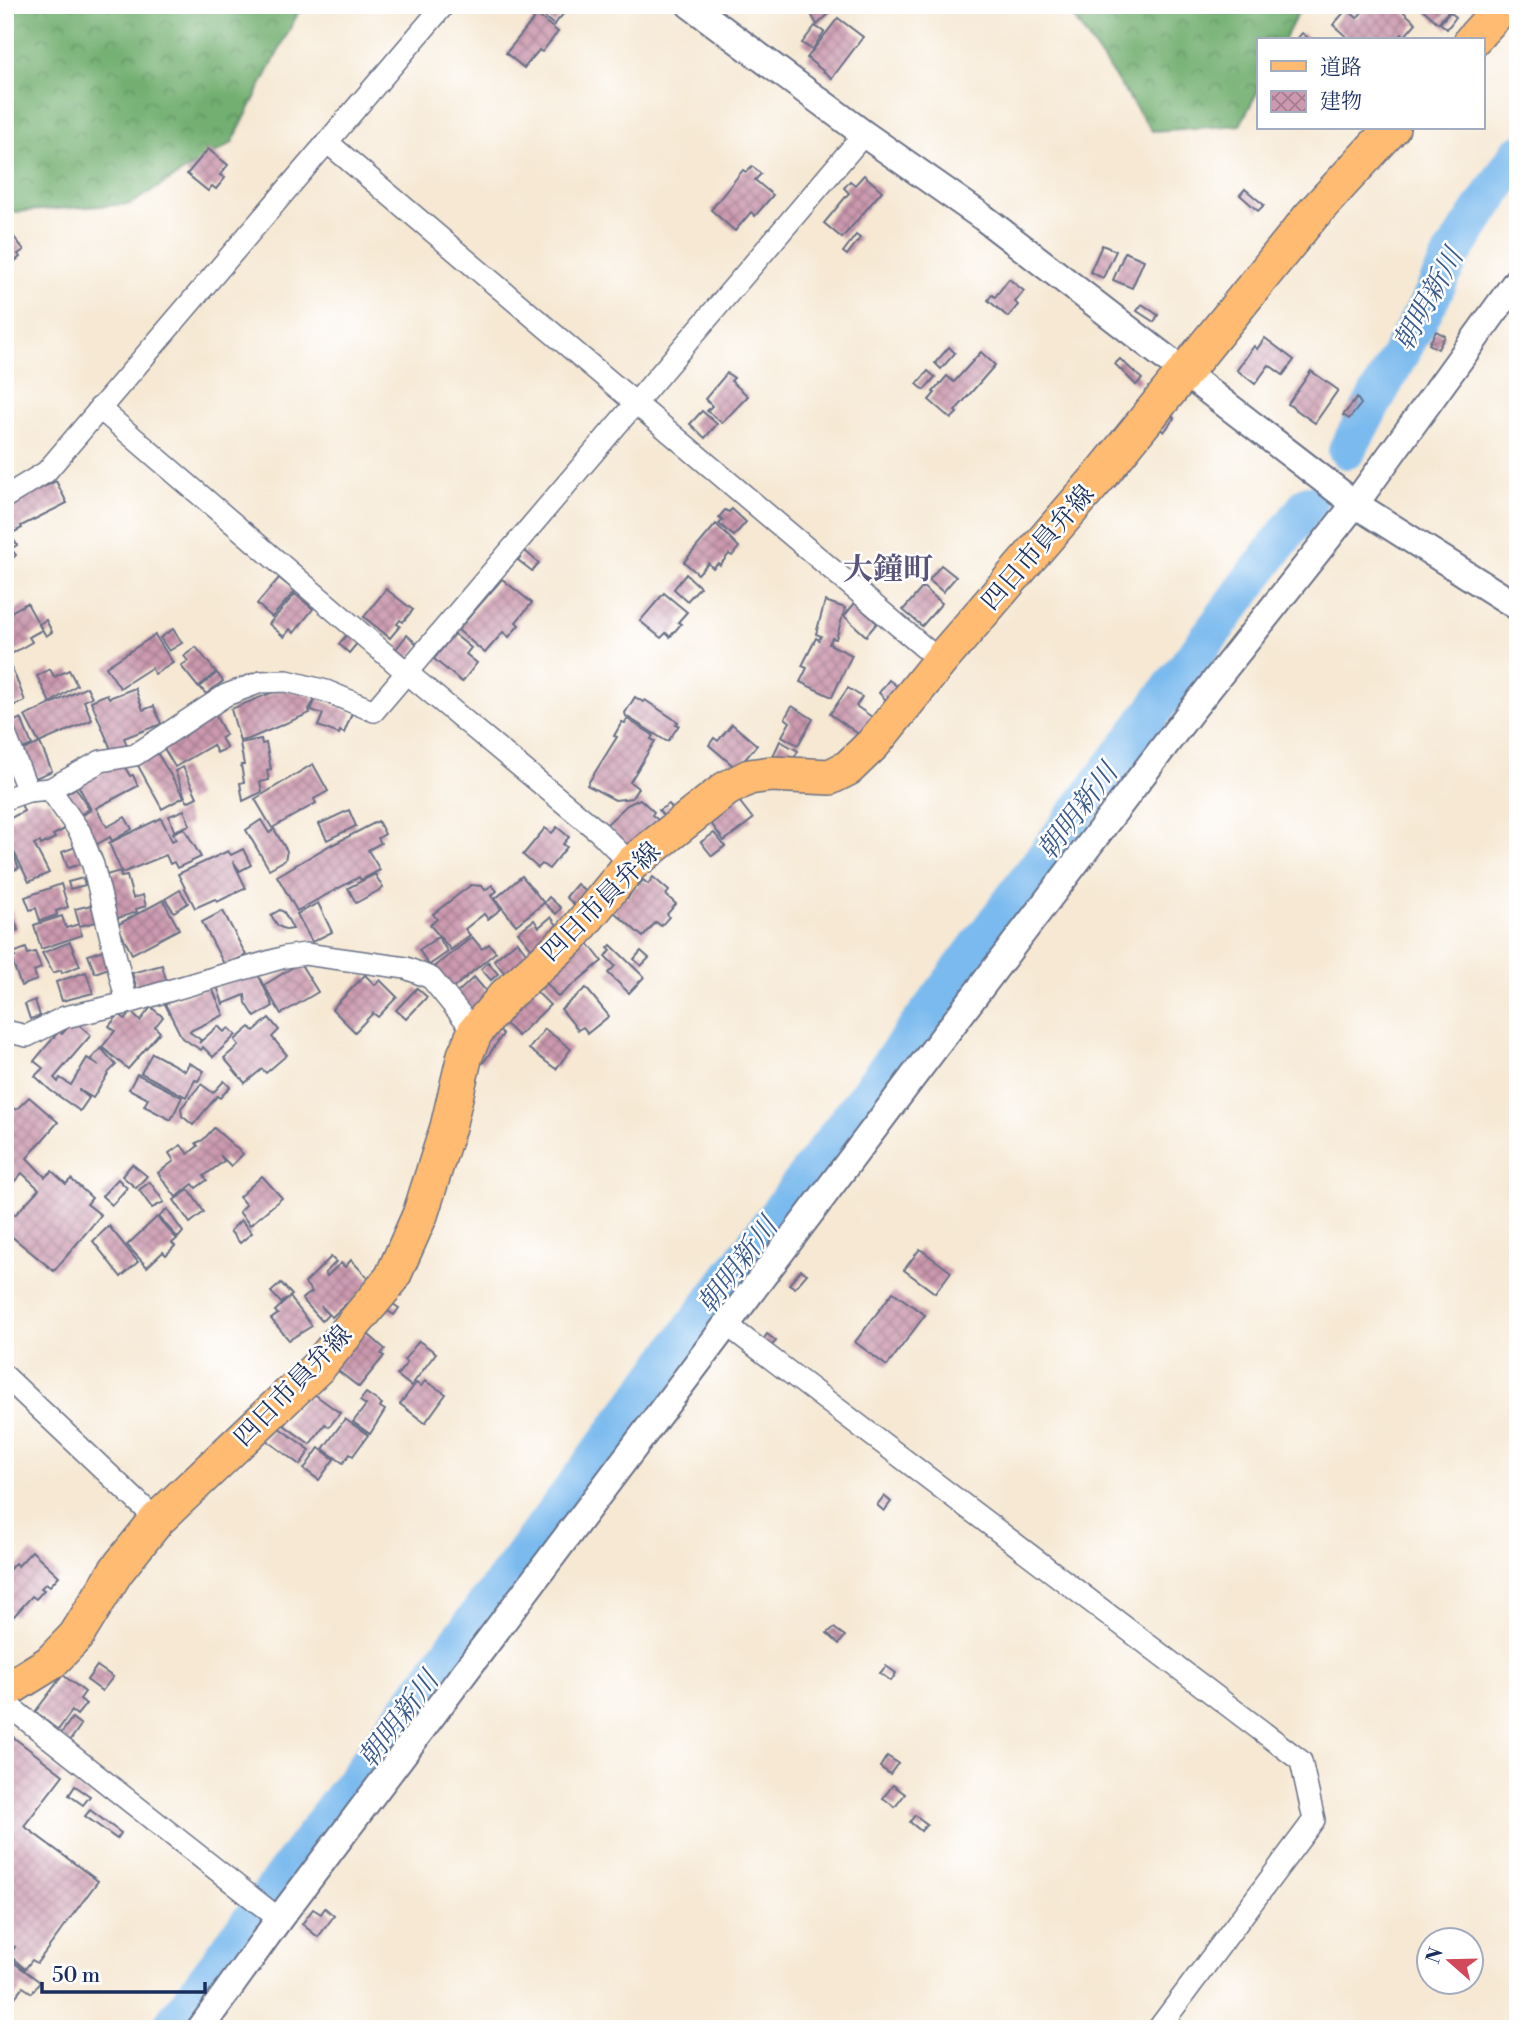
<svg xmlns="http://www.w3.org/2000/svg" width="1523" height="2034" viewBox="0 0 1523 2034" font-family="'Libre Bodoni','Noto Serif JP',serif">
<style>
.forest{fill:url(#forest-crowns);stroke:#466f67;stroke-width:2}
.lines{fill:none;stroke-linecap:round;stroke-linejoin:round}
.river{stroke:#7abaee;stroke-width:38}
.building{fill:url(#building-cross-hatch)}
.minor-casing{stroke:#687087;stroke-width:24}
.tertiary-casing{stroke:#687087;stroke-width:30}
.primary-casing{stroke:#687087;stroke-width:38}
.minor{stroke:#fff;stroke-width:21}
.tertiary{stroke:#fff;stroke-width:26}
.primary{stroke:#febb71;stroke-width:35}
.labels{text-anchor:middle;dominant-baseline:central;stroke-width:5;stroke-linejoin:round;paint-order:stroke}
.street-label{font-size:26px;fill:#1b2f5e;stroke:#fff}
.water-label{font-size:28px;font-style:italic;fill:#385989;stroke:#fff}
.quarter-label{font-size:30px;font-weight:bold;fill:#59547a;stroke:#fff}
</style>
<defs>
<pattern id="forest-crowns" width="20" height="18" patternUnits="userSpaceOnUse" patternTransform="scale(1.75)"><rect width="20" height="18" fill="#72af70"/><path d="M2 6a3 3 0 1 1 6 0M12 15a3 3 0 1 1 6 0" fill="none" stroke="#5d8f5f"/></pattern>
<pattern id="building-cross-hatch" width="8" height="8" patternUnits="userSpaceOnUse" patternTransform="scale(1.75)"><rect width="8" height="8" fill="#cc99ae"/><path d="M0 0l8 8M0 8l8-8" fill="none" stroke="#a57d91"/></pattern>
</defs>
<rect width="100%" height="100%" fill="#fff"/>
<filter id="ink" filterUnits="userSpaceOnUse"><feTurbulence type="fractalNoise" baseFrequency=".0143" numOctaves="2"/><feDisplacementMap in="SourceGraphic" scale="14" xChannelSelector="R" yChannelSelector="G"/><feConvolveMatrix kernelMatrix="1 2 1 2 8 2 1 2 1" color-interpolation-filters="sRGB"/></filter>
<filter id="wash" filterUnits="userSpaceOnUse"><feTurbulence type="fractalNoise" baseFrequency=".00686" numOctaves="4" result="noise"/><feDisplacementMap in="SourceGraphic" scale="28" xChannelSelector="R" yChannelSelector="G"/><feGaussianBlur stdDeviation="1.57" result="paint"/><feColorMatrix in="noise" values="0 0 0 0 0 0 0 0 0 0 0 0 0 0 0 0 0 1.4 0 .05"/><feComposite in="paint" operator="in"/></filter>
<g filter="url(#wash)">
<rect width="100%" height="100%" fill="#f6e8d3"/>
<!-- forest -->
<g class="forest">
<path d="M5,5H302L232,143L130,204L12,212L5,211Z"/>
<path d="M1065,5H1302L1284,40H1259V89L1240,125L1152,131Z"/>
</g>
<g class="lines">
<!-- river -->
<g class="river">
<path d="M1347,450L1431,298L1451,256L1518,154"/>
<path d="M169,2029L1308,504"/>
</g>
</g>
<g id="blocks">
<!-- building -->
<g class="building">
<path d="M550,5H556L565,12L554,25L542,15Z"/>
<path d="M814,5H825L832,11L817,25L810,12Z"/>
<path d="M1368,5H1396L1416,23L1405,36L1402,34L1396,40H1350L1333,25L1347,9L1357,18Z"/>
<path d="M1418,5H1452L1453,6L1438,23Z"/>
<path d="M1450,12L1456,17L1447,29L1440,23Z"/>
<path d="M537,15L558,32L542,52L539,50L524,68L506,53Z"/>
<path d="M838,18L863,37L832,78L807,58Z"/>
<path d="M815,26L824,32L812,50L802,43Z"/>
<path d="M1302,33L1311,40H1296Z"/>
<path d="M208,149L228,165L220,175L225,178L216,189L212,186L208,191L187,174Z"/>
<path d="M752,166L761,174L755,180L773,195L755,216L751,212L735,231L711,210L743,170L746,172Z"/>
<path d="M864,175L882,191L842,238L824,223L849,193L844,188L850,181L855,185Z"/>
<path d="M1245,189L1264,205L1258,211L1240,195Z"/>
<path d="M856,235L860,238L847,255L843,252Z"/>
<path d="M14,237L24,250L18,254L20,257L5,269V244Z"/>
<path d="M1102,245L1116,251L1103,278L1090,272Z"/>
<path d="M1125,252L1144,260L1132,288L1113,280Z"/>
<path d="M1009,279L1024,291L1015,302L1018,305L1008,317L988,300L992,295L995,297Z"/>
<path d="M1142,304L1158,315L1154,322L1137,311Z"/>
<path d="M1436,331L1445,336L1438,349L1429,344Z"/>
<path d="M1265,338L1294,360L1283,375L1269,365L1255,384L1237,370L1254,346L1257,349Z"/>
<path d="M949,347L955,353L941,369L935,363Z"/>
<path d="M981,352L995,365L955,411L957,413L951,419L929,400L935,393L933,392L947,376L954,382Z"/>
<path d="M1120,359L1142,379L1136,385L1115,364Z"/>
<path d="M928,371L935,377L924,390L917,384Z"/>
<path d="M1311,371L1338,390L1315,423L1288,404Z"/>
<path d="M727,373L734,378L731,381L748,396L722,423L707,411L712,406L705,399Z"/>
<path d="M1357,398L1361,404L1349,419L1343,415Z"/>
<path d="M702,411L717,424L705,438L690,424Z"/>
<path d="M1169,413L1174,418L1164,432L1158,427Z"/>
<path d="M56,481L67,503L21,526L22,528L10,534L17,545L11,549L16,555L5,566V505Z"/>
<path d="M732,509L746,522L734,536L719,524L723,520L719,517L725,510L729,512Z"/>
<path d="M716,524L739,547L732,556L729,554L720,565L718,563L713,568L708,563L698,574L684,562Z"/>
<path d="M525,551L539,563L532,571L518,560Z"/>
<path d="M941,565L956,577L943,592L929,580Z"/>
<path d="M686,574L700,587L687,601L674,589Z"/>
<path d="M279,578L295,591L272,617L257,604Z"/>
<path d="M502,579L532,603L516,622L519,625L509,637L503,632L485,653L458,630Z"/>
<path d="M923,587L942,603L922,626L903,610Z"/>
<path d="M386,589L413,610L403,622L400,620L397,624L400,626L390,638L364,617Z"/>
<path d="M664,593L687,612L678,622L681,624L670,637L666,633L661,638L640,621Z"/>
<path d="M295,594L313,609L294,633L290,629L284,637L269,624Z"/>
<path d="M825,601L845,608L836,639L832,638L829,644L852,655L832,697L800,682L807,668L802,666L816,638L819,640L821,636L816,634Z"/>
<path d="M27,603L42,630L29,637L32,642L11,654L8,648L5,650V615Z"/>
<path d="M855,603L877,623L866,636L844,616Z"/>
<path d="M46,620L52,632L46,636L39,624Z"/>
<path d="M173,629L182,643L169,651L160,638Z"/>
<path d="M349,632L359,641L349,653L339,644Z"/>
<path d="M454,634L471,648L466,654L477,663L462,682L434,659Z"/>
<path d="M155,635L173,663L155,674L151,668L120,688L106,667Z"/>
<path d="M407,635L419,646L408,659L396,649Z"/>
<path d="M196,647L216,672L198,687L181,666L188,661L184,656Z"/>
<path d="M5,655H7L25,701L5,709Z"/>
<path d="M50,669L54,677L69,670L77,685L50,703L37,676Z"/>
<path d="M217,673L223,681L206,694L200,687Z"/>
<path d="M889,680L898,687L887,701L879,693Z"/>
<path d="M87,687L92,697L84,701L92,720L39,743L25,716Z"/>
<path d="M135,688L143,710L154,706L161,724L124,738L127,745L112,752L91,701L107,694L109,698Z"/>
<path d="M848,688L862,697L856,706L872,717L860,735L830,714Z"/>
<path d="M281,689L311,695L314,701L309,709L310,713L249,739L240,741L231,709Z"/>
<path d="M635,697L643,702L645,700L678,722L676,724L679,725L669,740L666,741L626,716L625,713Z"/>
<path d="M316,698L352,713L344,733L340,731L339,734L318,726L323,714L311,710Z"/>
<path d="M792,706L813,719L798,745L782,736L790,722L785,718Z"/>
<path d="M213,711L226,735L221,738L227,748L217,753L213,745L175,767L162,745Z"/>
<path d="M21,718L32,745L20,750L10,723Z"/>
<path d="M627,719L653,735L651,739L655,741L630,782L638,788L632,798L615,800L587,785L617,737L614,736L622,722L625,723Z"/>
<path d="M732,724L757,745L737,769L709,745L714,738L718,741Z"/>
<path d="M261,739L262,744L266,743L271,769L267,770L269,780L260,782L262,792L243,801L240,783L244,782L241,765H244L240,743Z"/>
<path d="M780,741L798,751L790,765L773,756Z"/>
<path d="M40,743L52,771L33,779L21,751Z"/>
<path d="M156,751L184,797L162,809L136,762Z"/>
<path d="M118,763L123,764L130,776L133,775L138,786L96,808L107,827L125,817L132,829L112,841L110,837L94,846L78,818L91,810L78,785Z"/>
<path d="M313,764L328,791L314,799L316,803L272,828L255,799Z"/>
<path d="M183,767L197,797L187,802L175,771Z"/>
<path d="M76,788L89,809L76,817L63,796Z"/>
<path d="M736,797L753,819L724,841L708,819Z"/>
<path d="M33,798L45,802L48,800L67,828L53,835L55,838L41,845L40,842L34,844L49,873L29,882L5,834V821L24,811L21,804Z"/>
<path d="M640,799L654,812L652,815L662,823L632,850L606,825L627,805Z"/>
<path d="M669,804L677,816L668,823L659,810Z"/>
<path d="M184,810L190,825L174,831L169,816Z"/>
<path d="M349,810L356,826L327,840L319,824Z"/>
<path d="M161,818L172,841L176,839L173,833L184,828L201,857L177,868L174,862L170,864L166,855L122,873L109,843Z"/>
<path d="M261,820L269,833L274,829L287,851L285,860L269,869L246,830Z"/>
<path d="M378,821L385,834L378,838L381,843L368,850L380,870L361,880L359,877L297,911L277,876L332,844V845Z"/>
<path d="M557,827L569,837L563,844L567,847L549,869L542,864L538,868L523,855L545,828L552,833Z"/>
<path d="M714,833L725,846L712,856L701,842Z"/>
<path d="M8,843L19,868L5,874V844Z"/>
<path d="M78,846L84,863L68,868L62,852Z"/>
<path d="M243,849L251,865L240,871L233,861L246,888L217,902L215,899L195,908L178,874L228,851L231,855Z"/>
<path d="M120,871L121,877L127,876L133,898L143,895L146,906L136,909L137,912L115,919L103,876Z"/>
<path d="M375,874L383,888L356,903L348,888Z"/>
<path d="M522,876L544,903L516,925L495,899Z"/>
<path d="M653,877L669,891L666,895L676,904L667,914L669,917L661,926L656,922L643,937L614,912L622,893L628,898L635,886L637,887L643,880L648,884Z"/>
<path d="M83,878L85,885L70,889L68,882Z"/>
<path d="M61,884L68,907L56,911L57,915L40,921L36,908L30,910L25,897Z"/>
<path d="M577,884L590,895L578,908L566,897Z"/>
<path d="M471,885L482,886L485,890L492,885L497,891L491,896L501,909L488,919L484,914L465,929L470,935L451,950L430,925L437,919L433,914Z"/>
<path d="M180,890L188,903L174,912L165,899Z"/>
<path d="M549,897L561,908L556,914L544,903Z"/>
<path d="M163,900L179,929L132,954L117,925Z"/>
<path d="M318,903L332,932L312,942L297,914Z"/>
<path d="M91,905L96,922L79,926L82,935L41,949L34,925L62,916L66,928L79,924L75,909Z"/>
<path d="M10,907L18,930L5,934V909Z"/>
<path d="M280,910L284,912L293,929L287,930L278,926L271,915Z"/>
<path d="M223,911L246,955L225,966L202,922Z"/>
<path d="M551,917L563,933L536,954L518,932L534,920L539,927Z"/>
<path d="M438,937L448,952L429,965L419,950Z"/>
<path d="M472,937L482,949L489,944L496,952L452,989L434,967Z"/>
<path d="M583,937L602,961L558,997L539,974Z"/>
<path d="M517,941L529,957L506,975L494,960Z"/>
<path d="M70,942L80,966L62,973L61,970L53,973L42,953Z"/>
<path d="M611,945L644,977L629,993L608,973L615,966L605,956L611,951L608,948Z"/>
<path d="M26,948L28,954L35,952L41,968L34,971L37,980L21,986L11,958L15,957L13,953Z"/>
<path d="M103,950L109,968L95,973L88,955Z"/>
<path d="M641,951L649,958L641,966L634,959Z"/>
<path d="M488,962L498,974L491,980L481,969Z"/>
<path d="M300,963L318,992L281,1014L264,985Z"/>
<path d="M162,965L167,983L138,992L132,973Z"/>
<path d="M86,972L93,993L62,1001L56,982Z"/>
<path d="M258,974L273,1006L255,1017L246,1003L245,995L223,1004L217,986Z"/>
<path d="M365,975L375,985L380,980L397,997L378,1017L373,1013L355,1032L332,1009Z"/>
<path d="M474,977L491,997L473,1013L456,994Z"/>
<path d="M529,984L550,1005L518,1036L499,1018Z"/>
<path d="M211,986L224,1015L190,1031L191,1033L201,1040L199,1043L218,1026L224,1032L229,1028L236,1035L213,1057L203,1047L201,1050L182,1038L165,1004Z"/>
<path d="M417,988L427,997L406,1019L396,1010Z"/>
<path d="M586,988L609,1016L588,1033L583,1027L578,1030L561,1009Z"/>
<path d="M35,1000L40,1016L30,1019L25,1004Z"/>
<path d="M151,1007L163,1017L155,1027L160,1032L128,1069L102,1047L115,1031L109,1026L119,1014L125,1019L131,1012L140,1021Z"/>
<path d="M269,1018L279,1030L272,1037L287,1055L266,1073L262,1069L245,1083L224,1058L239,1045L235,1040L250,1027L254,1031Z"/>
<path d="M77,1023L91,1035L54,1078L58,1082L60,1078L71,1085L87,1058L99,1066L91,1059L101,1048L116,1065L109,1072L93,1098L78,1089L89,1098L80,1111L50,1090L35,1076L43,1068L34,1061L59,1031L62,1034L70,1025L73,1027Z"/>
<path d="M491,1025L503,1034L483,1063L477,1059Z"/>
<path d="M545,1029L571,1049L556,1069L529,1049Z"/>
<path d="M152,1053L185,1071L189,1063L204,1071L198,1081L195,1080L186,1097L141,1073Z"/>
<path d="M137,1074L182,1097L171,1120L144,1106L148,1099L129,1089Z"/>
<path d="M224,1081L230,1087L220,1098L217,1096L193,1125L182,1116L181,1108L201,1084L213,1093Z"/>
<path d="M29,1097L58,1122L27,1158L45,1177L52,1171L66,1184L71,1179L92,1198L87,1204L101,1215L54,1271L5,1231V1207L15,1215L39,1189L22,1173L5,1192V1127L8,1123L5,1120V1115L12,1107L16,1110Z"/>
<path d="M214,1128L243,1154L231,1166L220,1155L224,1161L204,1176L207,1180L196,1188L193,1184L176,1197L158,1173L174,1161L169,1153L181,1145L188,1154L198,1146L196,1143L203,1140Z"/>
<path d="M132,1164L147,1176L136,1188L122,1176Z"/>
<path d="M262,1176L282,1198L250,1225L239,1212L246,1205L239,1197Z"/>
<path d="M118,1179L127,1188L112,1205L102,1196Z"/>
<path d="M150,1182L164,1202L152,1208L139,1190Z"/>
<path d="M189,1190L204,1212L190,1223L174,1200Z"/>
<path d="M167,1209L183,1232L178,1238L159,1217Z"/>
<path d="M157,1217L177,1239L172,1243L175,1246L166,1255L163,1252L147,1267L127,1245Z"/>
<path d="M241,1220L252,1233L240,1243L230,1231Z"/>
<path d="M109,1226L138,1262L121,1277L93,1241Z"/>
<path d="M920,1249L951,1272L935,1293L904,1270Z"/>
<path d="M331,1257L336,1262L325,1273L327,1276L341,1263L345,1267L351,1260L371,1281L348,1306L346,1304L332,1317L321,1306L328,1315L322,1321L302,1299L312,1292L305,1283Z"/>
<path d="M801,1270L807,1274L795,1288L789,1284Z"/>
<path d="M281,1283L292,1295L281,1303L271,1292Z"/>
<path d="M893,1292L925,1315L887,1366L855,1342Z"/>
<path d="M290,1297L312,1326L289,1340L271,1319L278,1314L275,1311Z"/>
<path d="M388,1301L399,1308L394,1315L383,1308Z"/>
<path d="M361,1328L385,1349L381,1354L384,1356L359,1387L333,1367Z"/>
<path d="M767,1334L776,1341L769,1349L761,1343Z"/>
<path d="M419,1341L436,1353L411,1386L397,1375L407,1363L404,1360Z"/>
<path d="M425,1381L446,1394L425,1423L400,1404L416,1383L421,1386Z"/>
<path d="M366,1393L382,1404L380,1407L385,1410L370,1434L353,1422L366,1405L360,1401Z"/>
<path d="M314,1394L340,1413L329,1427L325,1424L310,1444L284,1425L306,1396L310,1399Z"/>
<path d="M345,1419L368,1435L353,1456L350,1454L343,1463L323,1449Z"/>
<path d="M275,1425L310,1450L300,1465L265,1439Z"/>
<path d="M319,1448L334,1459L319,1480L304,1469Z"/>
<path d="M884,1496L891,1502L884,1511L877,1505Z"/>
<path d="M32,1551L59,1576L50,1586L46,1583L41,1588L44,1590L36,1599L32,1596L14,1616L5,1608V1574L15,1563L18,1566Z"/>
<path d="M834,1628L845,1636L839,1644L827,1633Z"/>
<path d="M97,1666L113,1677L102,1691L87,1680Z"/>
<path d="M886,1666L896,1673L891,1681L880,1673Z"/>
<path d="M63,1675L85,1692L80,1699L86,1704L77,1715L72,1711L58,1730L35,1712Z"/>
<path d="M72,1718L81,1725L69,1742L60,1735Z"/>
<path d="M5,1731L63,1775L24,1826L98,1881L37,1963L32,1960L25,1969L9,1955L15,1947L5,1940Z"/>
<path d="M887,1756L898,1763L890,1774L880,1767Z"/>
<path d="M893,1785L905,1794L895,1807L883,1798Z"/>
<path d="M75,1786L90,1796L83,1805L69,1795Z"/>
<path d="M90,1810L121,1833L117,1839L85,1816Z"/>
<path d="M915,1815L927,1824L921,1831L910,1822Z"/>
<path d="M325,1908L334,1916L318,1937L302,1924L313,1909L321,1914Z"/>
<path d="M5,1956L40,1982L32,1993L23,1987L5,2010Z"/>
</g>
</g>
</g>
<g filter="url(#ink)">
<use href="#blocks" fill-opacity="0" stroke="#687087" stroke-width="2"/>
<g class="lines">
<!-- minor casing -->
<g class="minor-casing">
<g id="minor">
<path d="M327,142L940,661"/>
<path d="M99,408L406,672L599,832L631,864"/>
<path d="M5,497L46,472L444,5"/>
<path d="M5,734L28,791"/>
<path d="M50,789L80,832L93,865L127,1003"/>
<path d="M5,799L28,791L50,789L101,761L135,755L226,695L261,682L287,681L326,691L374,711L864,134"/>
<path d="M5,1031L27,1036L65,1017L127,1003L285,957L305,954L406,968L431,978L475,1032"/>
<path d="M727,1325L1301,1761L1314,1820L1158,2029"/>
<path d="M5,1376L157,1520"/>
<path d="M5,1703L279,1919"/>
</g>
</g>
<!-- tertiary casing -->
<g class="tertiary-casing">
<g id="tertiary">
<path d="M690,5L864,134L984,218L1355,504L1518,607"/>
<path d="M200,2029L279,1919L912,1078L1191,711L1355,504L1518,279"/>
</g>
</g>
<!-- primary casing -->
<g class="primary-casing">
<g id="primary">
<path d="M1472,40L1504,5"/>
<path d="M5,1691L50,1663L76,1636L116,1571L157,1520L318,1367L392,1278L420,1215L448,1127L465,1055L475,1032L505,996L571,937L631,864L726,789L749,777L771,774L830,777L848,768L873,744L940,661L1105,470L1311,216L1392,128"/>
</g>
</g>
<!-- minor -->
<use href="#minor" class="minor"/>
<!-- tertiary -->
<use href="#tertiary" class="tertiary"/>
<!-- primary -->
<use href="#primary" class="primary"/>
</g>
</g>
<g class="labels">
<!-- street labels -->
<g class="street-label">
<text transform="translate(1038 548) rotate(-49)">四日市員弁線</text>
<text transform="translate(601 902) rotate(-45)">四日市員弁線</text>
<text transform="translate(293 1386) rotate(-46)">四日市員弁線</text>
</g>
<!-- water labels -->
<g class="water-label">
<text transform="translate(1429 300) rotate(-61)">朝明新川</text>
<text transform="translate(1078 812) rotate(-53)">朝明新川</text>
<text transform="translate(738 1266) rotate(-53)">朝明新川</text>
<text transform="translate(399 1720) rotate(-53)">朝明新川</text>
</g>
<!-- quarter labels -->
<g class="quarter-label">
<text x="888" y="570">大鐘町</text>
</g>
</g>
<!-- margin -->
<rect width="1523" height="2034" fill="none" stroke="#fff" stroke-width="28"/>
<!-- legend -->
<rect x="1257" y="38" width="228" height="91" fill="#ffffff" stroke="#a4acbf" stroke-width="2"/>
<rect x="1271" y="61" width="35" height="10" fill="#febb71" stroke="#a4acbf" stroke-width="2"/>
<text x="1320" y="74" font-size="21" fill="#1b2f5e">道路</text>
<rect x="1271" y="91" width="35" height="21" fill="url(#building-cross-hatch)" stroke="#a4acbf" stroke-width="2"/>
<text x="1320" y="108" font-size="21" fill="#1b2f5e">建物</text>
<!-- north arrow -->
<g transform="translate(1450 1961) rotate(290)"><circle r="33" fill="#ffffff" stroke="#a4acbf" stroke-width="2"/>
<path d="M0-5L12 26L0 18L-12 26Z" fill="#d1495b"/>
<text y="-10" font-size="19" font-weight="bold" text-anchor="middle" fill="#1b2f5e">N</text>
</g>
<!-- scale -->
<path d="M42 1982v10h163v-10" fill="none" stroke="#1b2f5e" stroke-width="3.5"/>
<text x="52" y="1982" font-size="21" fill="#1b2f5e" stroke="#ffffff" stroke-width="5" paint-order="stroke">50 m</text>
</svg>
